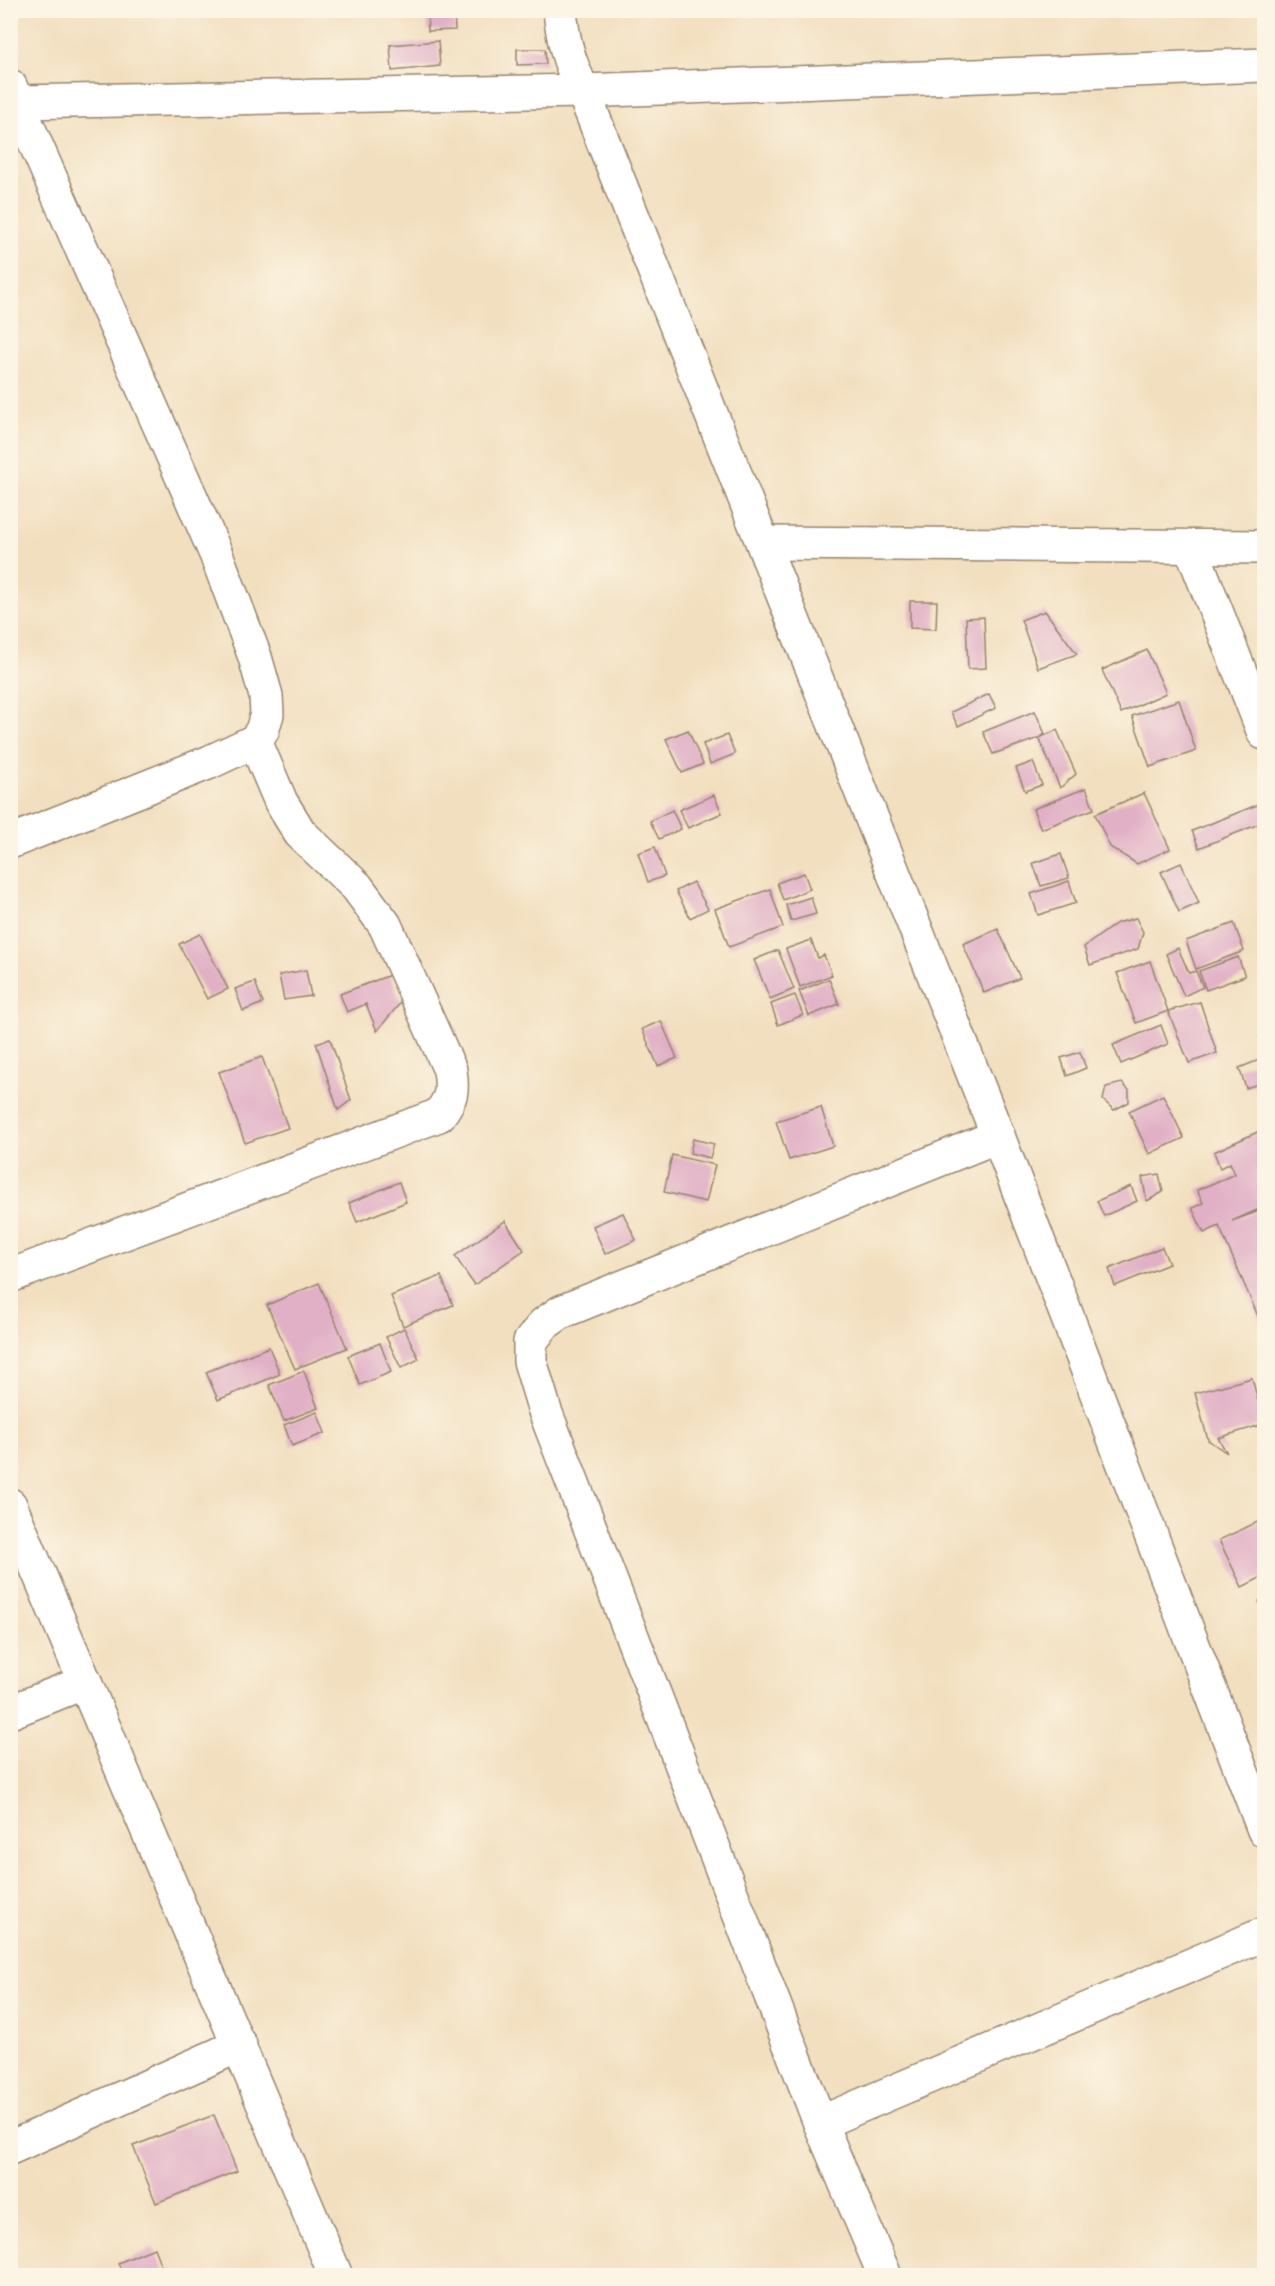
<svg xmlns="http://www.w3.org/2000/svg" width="1275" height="2286" viewBox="0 0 1275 2286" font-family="Itim,sans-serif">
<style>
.building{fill:#e1b0c6}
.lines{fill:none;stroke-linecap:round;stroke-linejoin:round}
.street-casing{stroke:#96846e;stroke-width:36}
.street{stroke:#fff;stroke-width:33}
</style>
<rect width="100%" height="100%" fill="#fcf5e5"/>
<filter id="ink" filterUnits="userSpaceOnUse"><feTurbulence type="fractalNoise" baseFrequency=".0167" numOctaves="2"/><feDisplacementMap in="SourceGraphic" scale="12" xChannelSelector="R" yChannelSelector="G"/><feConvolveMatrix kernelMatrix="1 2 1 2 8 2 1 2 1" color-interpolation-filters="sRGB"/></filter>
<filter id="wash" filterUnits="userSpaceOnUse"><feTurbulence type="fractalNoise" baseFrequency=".008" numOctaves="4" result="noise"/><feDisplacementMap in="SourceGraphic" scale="24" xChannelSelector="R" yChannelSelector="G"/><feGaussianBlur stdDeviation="1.35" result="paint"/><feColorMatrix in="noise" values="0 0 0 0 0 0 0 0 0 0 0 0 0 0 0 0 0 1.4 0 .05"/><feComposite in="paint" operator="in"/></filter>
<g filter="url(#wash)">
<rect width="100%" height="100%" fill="#f2dfbf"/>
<g id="blocks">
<!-- building -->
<g class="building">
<path d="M427,10H454L455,30L428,31Z"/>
<path d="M438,41L440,66L392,71L390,45Z"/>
<path d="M517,49H545L546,64L517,65Z"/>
<path d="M910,601H937L936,629L910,628Z"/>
<path d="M1045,611L1077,654L1038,668L1021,620Z"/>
<path d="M984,617L986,668L968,669L966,618Z"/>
<path d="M1147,650L1166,693L1121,713L1102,670Z"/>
<path d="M989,694L996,708L958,726L951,712Z"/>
<path d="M1179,700L1196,751L1150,767L1132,716Z"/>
<path d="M1035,711L1045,734L1039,738L1057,730L1076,774L1060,788L1039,738L993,754L983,732Z"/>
<path d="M688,730L703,764L682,773L666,739Z"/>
<path d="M727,735L735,754L710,764L703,744Z"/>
<path d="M1033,762L1042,785L1025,791L1016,768Z"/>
<path d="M1086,788L1094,809L1041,829L1033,809Z"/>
<path d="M1144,793L1170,849L1137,864L1110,847L1095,814Z"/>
<path d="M714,795L722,813L688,828L679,810Z"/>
<path d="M1262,803L1264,806V822L1199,848L1192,831Z"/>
<path d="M672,810L681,829L659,839L650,821Z"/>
<path d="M655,847L665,876L648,882L638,853Z"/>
<path d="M1061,854L1069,878L1041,886L1033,863Z"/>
<path d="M1181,863L1199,903L1179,912L1161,872Z"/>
<path d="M804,873L810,889L783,900L777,883Z"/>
<path d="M1069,881L1076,903L1038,915L1031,894Z"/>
<path d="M693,882L708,909L690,918L676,891Z"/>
<path d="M770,889L783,927L729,947L715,909Z"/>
<path d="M811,897L816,914L791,921L786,905Z"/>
<path d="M1136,918L1143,932L1138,949L1090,965L1084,947L1117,923Z"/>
<path d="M1234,923L1244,951L1196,969L1186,941Z"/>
<path d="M998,929L1020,978L984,993L963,944Z"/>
<path d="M200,934L228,989L207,999L179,944Z"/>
<path d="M811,940L818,958L824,955L832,975L800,987L786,949Z"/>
<path d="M1178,948L1189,973L1196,971L1203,987L1184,996L1166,954Z"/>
<path d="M778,950L794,989L770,999L754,960Z"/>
<path d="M1238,957L1245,976L1206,990L1199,971Z"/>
<path d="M1150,961L1168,1011L1136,1023L1117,973Z"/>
<path d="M306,970L311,996L284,1000L279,975Z"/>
<path d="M390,975L401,1002L377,1031L366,1004L347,1012L340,994Z"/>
<path d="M829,979L839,1004L809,1016L799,991Z"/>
<path d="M255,982L263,1003L243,1011L235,989Z"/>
<path d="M795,995L803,1015L778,1025L771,1004Z"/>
<path d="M1200,1002L1217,1053L1189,1063L1168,1011Z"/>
<path d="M661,1021L677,1058L658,1066L642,1029Z"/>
<path d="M1161,1025L1168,1044L1121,1064L1113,1045Z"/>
<path d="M1264,1034V1049L1259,1037Z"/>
<path d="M330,1039L351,1100L338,1110L316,1043Z"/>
<path d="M1080,1052L1086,1068L1067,1076L1061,1058Z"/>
<path d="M262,1057L288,1128L245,1143L219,1072Z"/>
<path d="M1264,1058V1082L1246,1088L1239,1068Z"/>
<path d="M1122,1083L1129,1090V1102L1114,1110L1103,1100L1106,1087Z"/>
<path d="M1163,1095L1184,1138L1149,1154L1129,1111Z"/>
<path d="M821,1107L833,1146L789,1160L776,1121Z"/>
<path d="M1264,1129V1207L1232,1221L1264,1209V1330L1219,1226L1204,1233L1192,1208L1203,1203L1197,1190L1235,1174L1230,1163L1220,1168L1214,1152Z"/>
<path d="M693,1139L714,1144L710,1158L690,1153Z"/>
<path d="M672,1155L715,1165L706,1202L664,1192Z"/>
<path d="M1159,1174L1163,1192L1147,1201L1142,1177Z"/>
<path d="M399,1182L406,1202L357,1222L349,1203Z"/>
<path d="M1131,1186L1137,1201L1104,1216L1097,1201Z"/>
<path d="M623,1213L636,1240L605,1254L593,1226Z"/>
<path d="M505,1221L524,1250L474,1285L455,1256Z"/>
<path d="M1162,1247L1169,1264L1115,1286L1109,1269Z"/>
<path d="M441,1276L453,1305L403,1326L391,1296Z"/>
<path d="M319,1283L347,1348L295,1369L267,1305Z"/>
<path d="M404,1328L419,1359L401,1368L386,1337Z"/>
<path d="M380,1343L391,1372L360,1385L348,1356Z"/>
<path d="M269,1347L280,1374L218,1400L206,1372Z"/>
<path d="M304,1371L318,1408L284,1421L269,1385Z"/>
<path d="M1252,1378L1264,1424L1218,1438L1227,1453L1208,1440L1195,1393Z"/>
<path d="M317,1412L325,1433L292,1446L284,1425Z"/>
<path d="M1264,1519V1576L1242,1587L1219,1540Z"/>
<path d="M1264,1600V1615L1259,1601Z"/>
<path d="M214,2115L237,2171L156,2203L133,2146Z"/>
<path d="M154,2248L165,2276H124L118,2263Z"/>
</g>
</g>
</g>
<g filter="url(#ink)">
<use href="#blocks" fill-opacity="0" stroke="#96846e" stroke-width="1.5"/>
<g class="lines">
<!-- street casing -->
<g class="street-casing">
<g id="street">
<path d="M560,10C563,42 569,62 583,91L998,1136L1264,1830"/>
<path d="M10,86L216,554L255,657L266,696L267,714L262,731L255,741L210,762L10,842"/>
<path d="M19,102L583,91L1264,65"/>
<path d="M763,543L1264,547"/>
<path d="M1191,547L1264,733"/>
<path d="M10,1276L439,1115C452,1098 453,1091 450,1070L385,925L357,887L300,833L281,802L255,741"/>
<path d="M10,1505L336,2276"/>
<path d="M10,1712L85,1682"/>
<path d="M820,2123L1264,1934"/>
<path d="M10,2148L240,2045"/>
<path d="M885,2276L820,2123L545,1411L530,1361V1342L544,1324L561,1312L998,1136"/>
</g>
</g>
<!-- street -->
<use href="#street" class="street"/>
</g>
</g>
<!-- margin -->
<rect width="1275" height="2286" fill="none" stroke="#fcf5e5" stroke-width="36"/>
</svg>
